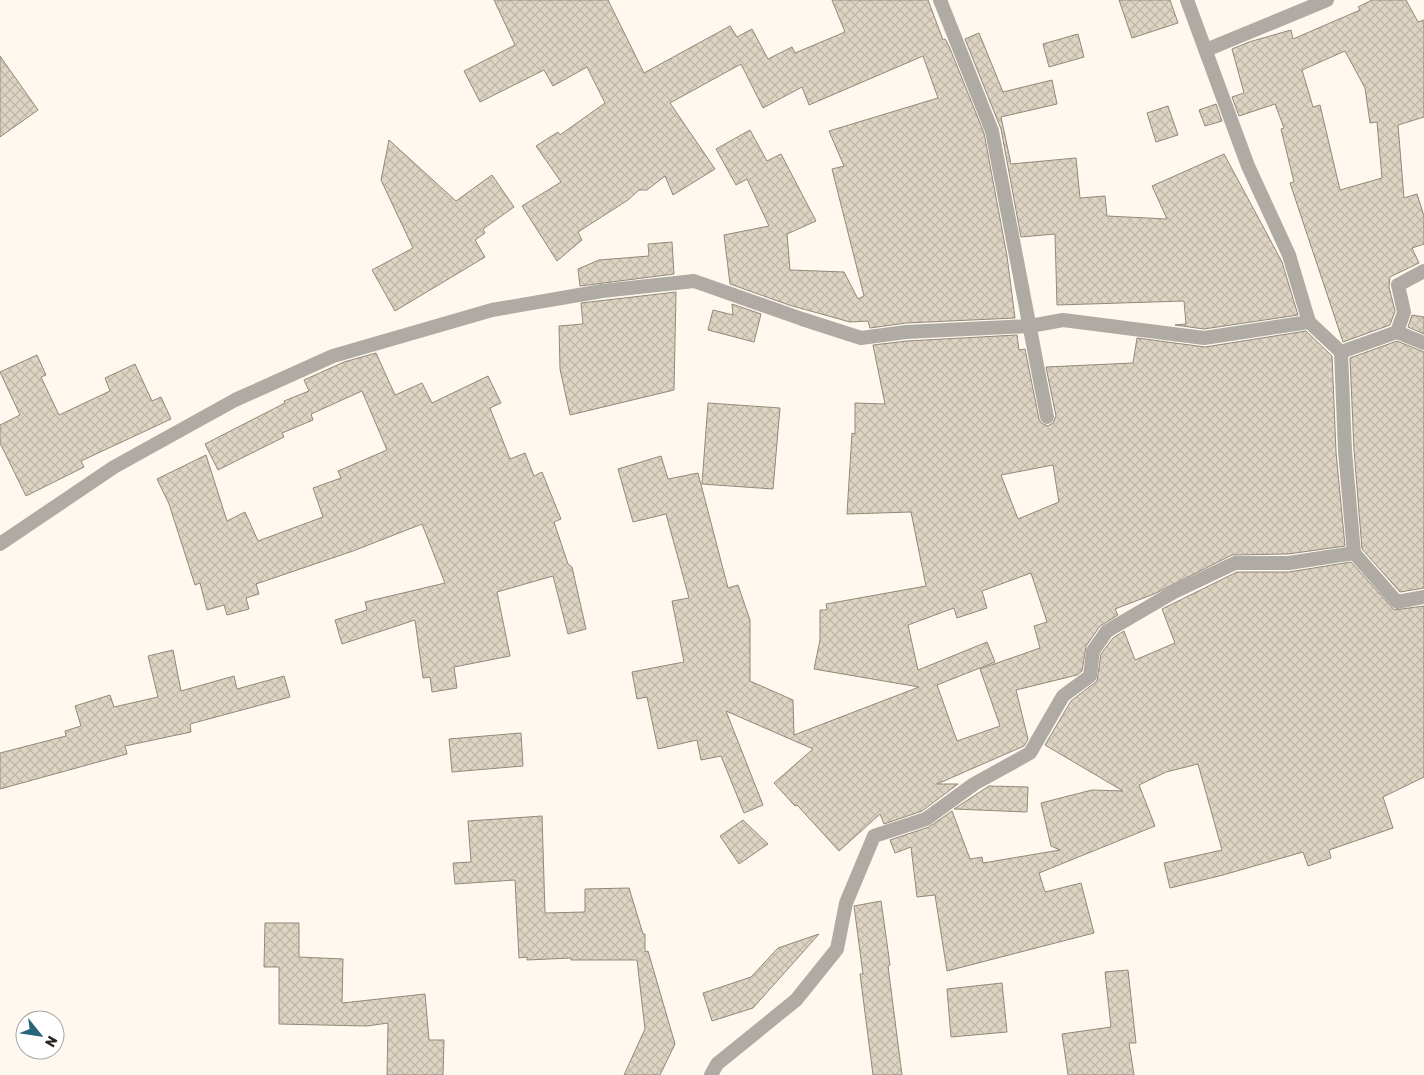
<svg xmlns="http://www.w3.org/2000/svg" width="1424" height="1075" viewBox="0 0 1424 1075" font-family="Rubik,sans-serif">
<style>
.building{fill:url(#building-cross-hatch);stroke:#93897a;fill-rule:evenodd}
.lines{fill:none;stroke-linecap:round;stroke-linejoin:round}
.minor{stroke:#afaba4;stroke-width:14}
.tertiary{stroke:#afaba4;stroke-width:14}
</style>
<defs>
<pattern id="building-cross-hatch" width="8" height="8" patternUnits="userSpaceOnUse" patternTransform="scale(1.25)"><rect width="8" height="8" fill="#ded4c3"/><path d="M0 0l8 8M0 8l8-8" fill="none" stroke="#beb6a7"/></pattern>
</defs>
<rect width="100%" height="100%" fill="#fff8ee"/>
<!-- building -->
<g class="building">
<path d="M494,0H608L644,73L730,26L737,37L752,29L768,59L792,47L795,53L845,32L832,0H928L943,40L945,39L949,46L984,133L1007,256L1015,318L906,323L870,328L868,321L850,322L789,305L730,284L724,235L769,226L747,179L736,185L716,149L750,130L767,161L781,154L816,221L787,234L790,270L844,272L858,299L864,296L832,169L844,166L829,131L938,98L923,56L809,105L802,87L763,108L741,64L670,103L715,169L673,195L665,176L647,190H639L628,200L578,232L582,240L557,261L522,206L561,182L536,146L558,132L560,135L605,103L587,67L553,86L544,70L480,102L464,71L515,45Z"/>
<path d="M1119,0H1170L1178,23L1132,38Z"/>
<path d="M1372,0H1406L1418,22L1424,20V117L1398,125L1404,198L1417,194L1424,216V244L1412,248L1419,263L1390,277L1389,287L1395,311L1390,325L1343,342L1290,183L1294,182L1281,129L1284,128L1275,104L1239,116L1232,97L1244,93L1232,49L1249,42L1291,30L1293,39L1360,10L1358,7ZM1345,51L1365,88L1370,123L1377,122L1382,178L1340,190L1320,105L1313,107L1302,70Z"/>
<path d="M979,33L1003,92L1052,80L1057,104L1001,117L1011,164L1076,158L1080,198L1105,196L1107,216L1167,219L1152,186L1224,154L1282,262L1298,315L1204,329L1175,325L1186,324L1184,301L1057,305L1055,234L1021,237L1001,129L965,39Z"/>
<path d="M1078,34L1084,57L1049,67L1043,44Z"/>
<path d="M0,56L38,110L0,137Z"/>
<path d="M1216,104L1222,121L1205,126L1199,110Z"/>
<path d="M1168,106L1178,135L1156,142L1147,113Z"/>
<path d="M389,140L456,201L492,175L514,207L483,229L485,233L475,240L485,257L395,311L372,270L413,248L381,180Z"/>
<path d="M672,242L674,274L580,286L578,269L599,260L649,256L648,244Z"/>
<path d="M676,292L674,390L570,415L560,369L559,326L583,324L581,303Z"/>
<path d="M732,304L761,314L754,342L708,330L713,310L733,315Z"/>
<path d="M1412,315L1424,317V334L1408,327Z"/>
<path d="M1306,331L1332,356L1336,452L1345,546L1288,554L1232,555L1154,594L1115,609L1118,615L1100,626L1086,646L1082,671L1077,675L1016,690L1028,739L1024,746L937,784H958L922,811L884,824L880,814L839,851L797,805L795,806L774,783L813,749L726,711L763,805L744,813L721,756L701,760L697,740L658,749L647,697L637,699L632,672L684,662L672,601L689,598L666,514L633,522L618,469L661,456L668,479L698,473L728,588L738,585L750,620V681L793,700L794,735L919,687L814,669L820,640V610H827L826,604L926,586L911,512L847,514L852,433L855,434V403L885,404L873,345L907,341L1017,335L1019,350L1025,349L1039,419L1041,423L1048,426L1053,423L1056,416L1046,367L1133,363L1137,338L1205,347ZM1053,465L1059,502L1018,519L1001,475ZM1031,573L1047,622L1034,626L1040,648L980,669L1000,726L957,741L937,685L995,662L987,642L918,670L908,625L954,608L957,618L987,608L982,591Z"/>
<path d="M1397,341L1424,352V588L1400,592L1362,549L1354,450L1350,358Z"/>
<path d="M376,353L395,395L422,383L432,403L488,376L501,403L490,408L510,459L525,453L534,476L542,472L561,519L554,522L568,564L572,567L586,629L568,634L553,576L497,592L510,656L454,667L457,688L432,692L430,677L423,678L415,620L342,644L335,620L367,610L365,602L445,583L422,524L353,551L256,584L259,594L246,598L249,609L227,615L224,605L207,610L200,583L195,585L169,504L157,479L206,455L227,521L245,512L258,541L323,517L313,488L341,478L338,471L387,450L362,391L311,414L313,420L282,433L284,437L218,470L205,444L285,403L284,401L309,391L304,380L344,362Z"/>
<path d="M37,355L46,375L41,377L59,415L110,391L105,378L135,364L152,401L161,397L171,419L81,461L84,467L26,496L0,443V425L20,415L0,372Z"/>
<path d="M708,403L780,408L773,489L702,484Z"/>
<path d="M1351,562L1394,610L1424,606V777L1383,797L1393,828L1329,850L1331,858L1308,866L1303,852L1223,875L1170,888L1164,863L1222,850L1198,764L1166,772L1139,785L1155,826L1039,873L1045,892L1081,883L1094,933L947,971L935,895L917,897L911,847L895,853L890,840L929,827L952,811L970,859L982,857L983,863L1060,850L1051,846L1041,803L1092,790L1123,791L1045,745L1071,701L1097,681L1101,654L1113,638L1124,631L1135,660L1175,643L1162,609L1237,572H1289Z"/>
<path d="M173,650L181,691L234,676L237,689L284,676L290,697L190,724L191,732L125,746L127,754L0,789V753L66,736L65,731L81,726L75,706L110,695L114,707L158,697L148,656Z"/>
<path d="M521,733L523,766L452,772L449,739Z"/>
<path d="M989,786L1028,787L1027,812L954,809Z"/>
<path d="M542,816L545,913L585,912V889L629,888L643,934H645V952L648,951L675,1044L660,1075H624L645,1029L637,960H571V958L527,960V957L519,958L515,880L455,884L453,863L471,862L468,821Z"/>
<path d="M743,820L768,844L739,864L720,836Z"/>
<path d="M881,901L890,965L888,966L902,1075H873L860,974H863L854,906Z"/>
<path d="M265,923H299V957L343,959L342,1003L425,994L429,1040H444L443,1075H387L388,1023L367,1026L279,1024V967H264Z"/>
<path d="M819,934L753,1008L712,1021L703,993L751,977L778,948Z"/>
<path d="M1128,970L1136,1043H1129L1134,1075H1068L1062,1034L1111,1027L1105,972Z"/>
<path d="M1002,983L1007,1032L951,1037L947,989Z"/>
</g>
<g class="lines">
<!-- minor -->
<g class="minor">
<path d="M940,0L992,131L1047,417"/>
<path d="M1187,0L1248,166L1289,255L1309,322"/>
<path d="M1206,50L1327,0"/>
<path d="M1397,332L1404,312L1398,285L1424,271"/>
</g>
<!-- tertiary -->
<g class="tertiary">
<path d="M1341,352L1345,451L1354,553"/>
<path d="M0,544L114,467L235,400L333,356L492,310L602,291L694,281L802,319L861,338L906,332L1030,326L1063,320L1204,338L1309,322L1341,352L1397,332L1424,343"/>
<path d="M711,1075L717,1064L796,1000L837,949L846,903L874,836L926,819L974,784L1030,753L1063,696L1090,676L1093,651L1107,631L1174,592L1235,563H1289L1354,553L1397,602L1424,597"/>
</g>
</g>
<!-- north arrow -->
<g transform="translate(40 1035) rotate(120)"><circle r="24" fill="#ffffff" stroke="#a9a7a5"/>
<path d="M0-4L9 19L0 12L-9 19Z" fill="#2a647d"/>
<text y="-8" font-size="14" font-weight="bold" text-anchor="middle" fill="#28241e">N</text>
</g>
</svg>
